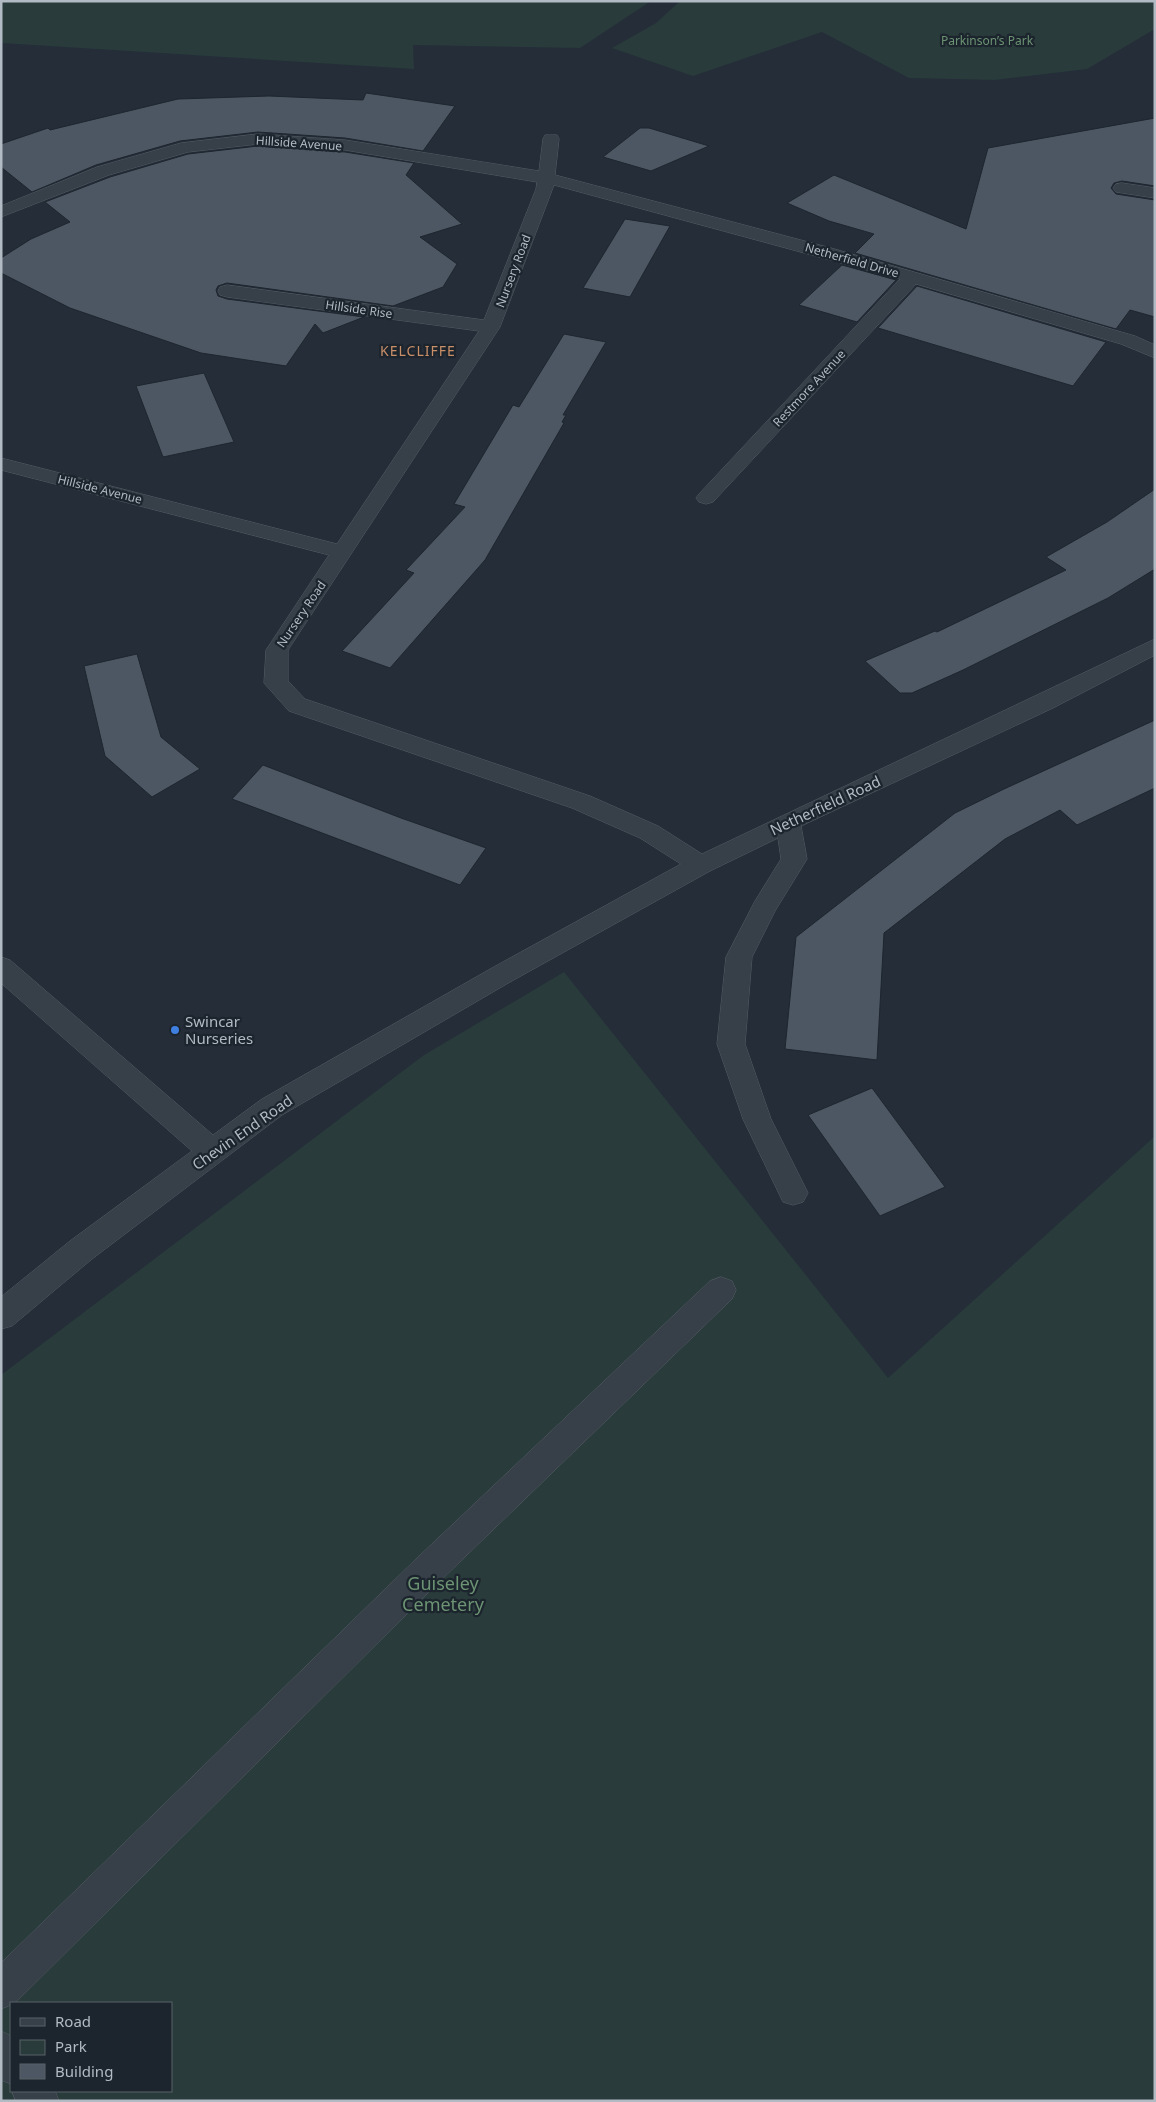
<svg xmlns="http://www.w3.org/2000/svg" width="1156" height="2102" viewBox="0 0 1156 2102" font-family="'Noto Sans',sans-serif">
<style>
.green{fill:#293b3b;fill-rule:evenodd}
.building{fill:#4c5763;stroke:#1e262f}
.lines{fill:none;stroke-linecap:round;stroke-linejoin:round}
.minor-casing{stroke:#555d66;stroke-width:1}
.minor{fill:#373f48;fill-rule:evenodd}
.shop-dot{fill:#3f7fe0;stroke:#1c242d;stroke-width:2}
.labels{text-anchor:middle;dominant-baseline:central;stroke-width:4.5;stroke-linejoin:round;paint-order:stroke}
.far-park-label{font-size:12px;fill:#6c9373;stroke:#1c242d}
.far-street-label{font-size:12px;fill:#b2bac4;stroke:#1c242d}
.far-neighbourhood-label{font-size:14px;letter-spacing:1px;fill:#c98f69;stroke:#1c242d}
.street-label{font-size:15px;fill:#b2bac4;stroke:#1c242d}
.poi-label{font-size:15px;fill:#b2bac4;stroke:#1c242d;text-anchor:start}
.near-park-label{font-size:18px;fill:#6c9373;stroke:#1c242d}
</style>
<rect width="100%" height="100%" fill="#242d38"/>
<!-- green -->
<g class="green">
<path d="M1,1H651L580,48L413,45L414,69L1,43Z"/>
<path d="M680,1H1155V29L1087,69L994,80L909,78L822,32L693,76L612,48L656,23Z"/>
<path d="M564,972L888,1378L1155,1136V2101H1V1375L424,1055ZM11,2003H171V2091H11Z"/>
</g>
<!-- building -->
<g class="building">
<path d="M366,93L455,106L423,151L345,138L258,132L180,141L96,165L32,192L1,167V144L48,128L50,130L178,99L269,96L363,100Z"/>
<path d="M1155,118V186L1122,181L1114,183L1111,188L1116,194L1155,200V317L1130,310L1116,329L855,253L874,234L829,221L787,203L834,175L966,229L988,148Z"/>
<path d="M640,128H649L709,146L651,171L603,157Z"/>
<path d="M258,146L345,152L414,163L406,175L462,224L420,237L457,264L443,287L393,306L227,283L218,286L216,290L218,296L227,299L364,317L323,333L315,324L286,366L201,353L70,308L1,273V258L31,239L70,222L45,202L110,177L188,154Z"/>
<path d="M625,219L670,226L630,297L583,288Z"/>
<path d="M842,265L896,280L857,322L799,305Z"/>
<path d="M917,286L1106,342L1073,386L878,328Z"/>
<path d="M564,334L606,342L563,415H566L562,422L564,423L485,560L390,668L342,651L414,573L406,570L465,507L454,504L513,405L519,407Z"/>
<path d="M204,373L234,442L163,457L136,386Z"/>
<path d="M1155,489V569L1108,598L963,670L912,693H900L865,661L935,631L937,632L1066,570L1046,557L1107,522Z"/>
<path d="M137,654L161,737L200,769L152,797L105,756L84,666Z"/>
<path d="M1155,720V788L1077,825L1060,810L1005,839L884,933L877,1060L785,1049L796,937L955,813L1004,789Z"/>
<path d="M263,765L401,818L486,848L460,885L232,799Z"/>
<path d="M872,1088L945,1187L880,1216L808,1115Z"/>
</g>
<g class="lines">
<!-- minor casing -->
<g class="minor-casing">
<g id="minor">
<path d="M258,134L345,140L539,171L543,139L545,135H557L559,139L555,175L831,248L1135,336L1155,345V358L1121,344L916,284L713,502L706,504L699,502L696,498L699,494L900,279L554,185L500,327L288,650V681L305,699L590,796L658,826L702,854L1155,639V655L1053,708L801,826L807,859L775,911L752,957L745,1044L771,1119L808,1193L803,1202L793,1205L783,1202L743,1119L717,1044L726,957L755,901L781,859L778,838L710,871L510,982L282,1115L92,1259L12,1326L1,1329V1297L70,1241L192,1151L1,983V957L10,960L213,1135L262,1099L492,968L681,864L640,838L572,808L289,711L264,683L266,650L329,555L1,470V458L337,544L479,331L227,297L220,295L218,291L220,287L227,285L484,320L536,189L537,182L345,150L258,144L188,152L109,175L1,217V206L97,167L181,143Z"/>
<path d="M1122,183L1155,188V198L1116,192L1113,188L1116,184Z"/>
<path d="M721,1277L732,1281L736,1290L732,1299L439,1582L15,2003L1,2009V1963L415,1560L710,1281Z"/>
<path d="M1,2031L11,2036V2084L1,2080Z"/>
<path d="M12,2091H55L59,2101H16Z"/>
</g>
</g>
<!-- minor -->
<use href="#minor" class="minor"/>
</g>
<!-- markers -->
<circle class="shop-dot" cx="175" cy="1030" r="5"/>
<g class="labels">
<!-- far-park labels -->
<g class="far-park-label">
<text x="987" y="40">Parkinson’s Park</text>
</g>
<!-- far-street labels -->
<g class="far-street-label">
<text transform="translate(299 143) rotate(4)">Hillside Avenue</text>
<text transform="translate(852 260) rotate(16)">Netherfield Drive</text>
<text transform="translate(513 271) rotate(-69)">Nursery Road</text>
<text transform="translate(359 309) rotate(8)">Hillside Rise</text>
<text transform="translate(809 388) rotate(-47)">Restmore Avenue</text>
<text transform="translate(100 489) rotate(14)">Hillside Avenue</text>
<text transform="translate(301 614) rotate(-56)">Nursery Road</text>
</g>
<!-- far-neighbourhood labels -->
<g class="far-neighbourhood-label">
<text x="418" y="350">KELCLIFFE</text>
</g>
<!-- street labels -->
<g class="street-label">
<text transform="translate(825 805) rotate(-25)">Netherfield Road</text>
<text transform="translate(242 1132) rotate(-35)">Chevin End Road</text>
</g>
<!-- poi labels -->
<g class="poi-label">
<text x="185" y="1021">Swincar<tspan x="185" dy="17">Nurseries</tspan></text>
</g>
<!-- near-park labels -->
<g class="near-park-label">
<text x="443" y="1583">Guiseley<tspan x="443" dy="21">Cemetery</tspan></text>
</g>
</g>
<!-- border -->
<rect width="1156" height="2102" fill="none" stroke="#b2bac4" stroke-width="5"/>
<!-- legend -->
<rect x="10" y="2002" width="162" height="90" fill="#1c242d" stroke="#586069"/>
<rect x="20" y="2018" width="25" height="8" fill="#373f48" stroke="#586069"/>
<text x="55" y="2027" font-size="15" fill="#b2bac4">Road</text>
<rect x="20" y="2040" width="25" height="15" fill="#293b3b" stroke="#586069"/>
<text x="55" y="2052" font-size="15" fill="#b2bac4">Park</text>
<rect x="20" y="2064" width="25" height="15" fill="#4c5763" stroke="#586069"/>
<text x="55" y="2077" font-size="15" fill="#b2bac4">Building</text>
</svg>
